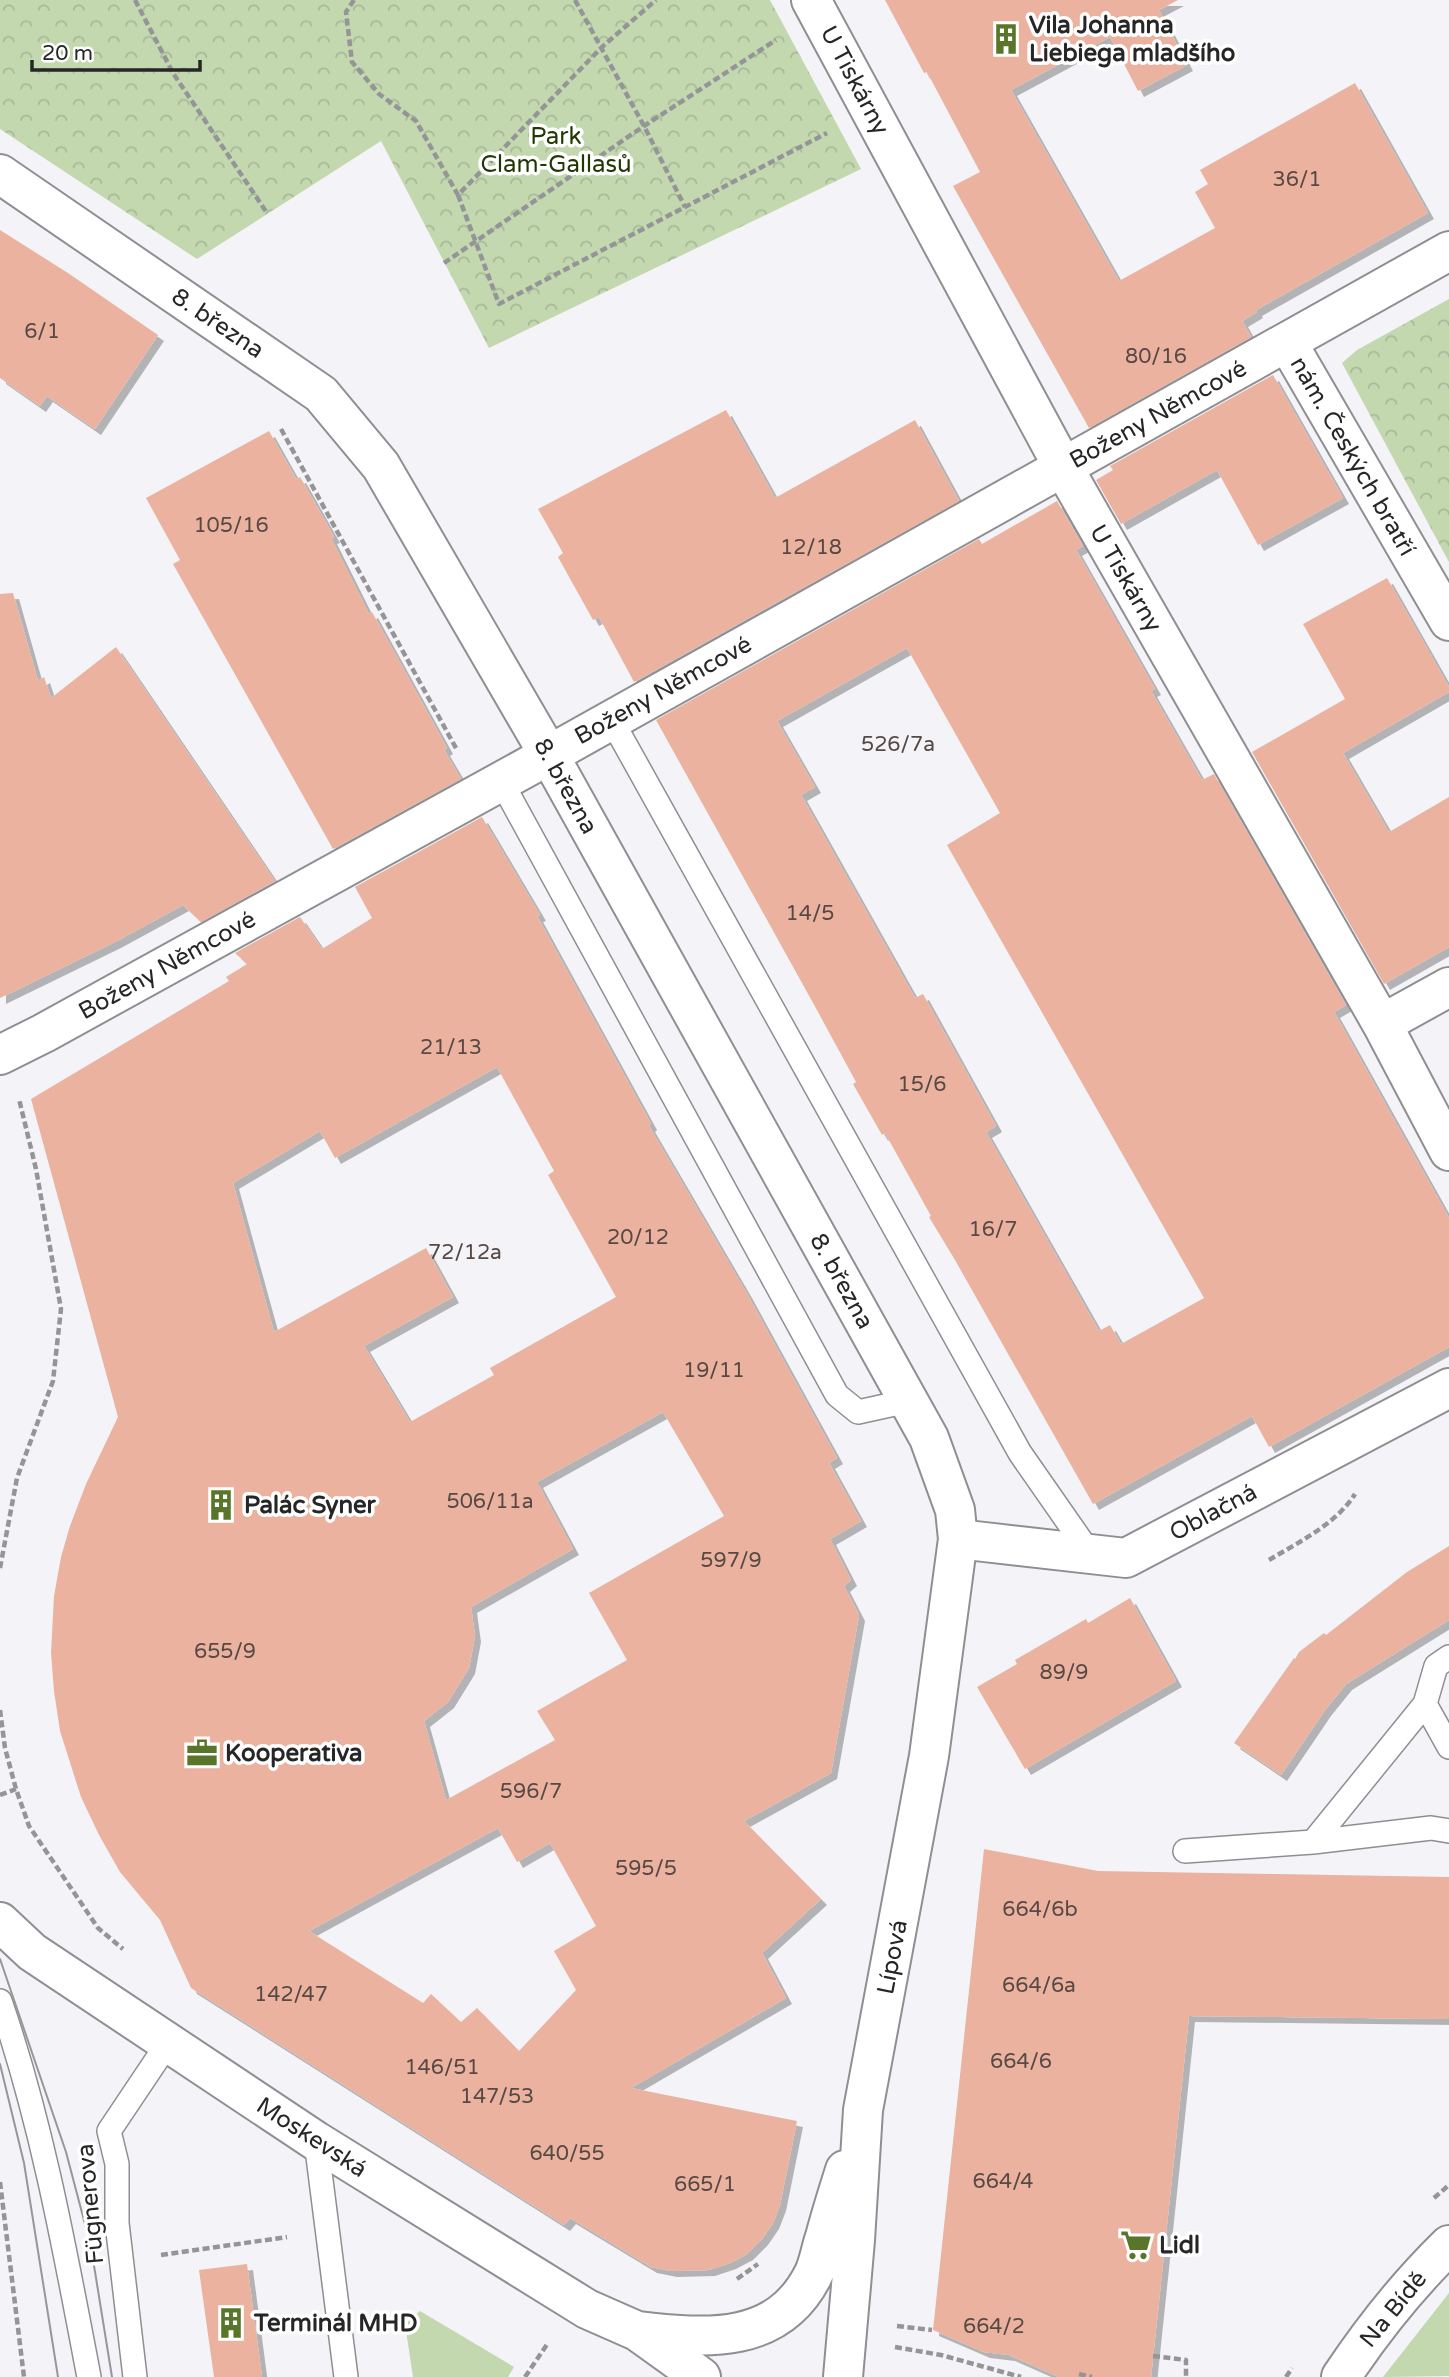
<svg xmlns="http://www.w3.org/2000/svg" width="1449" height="2377" viewBox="0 0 1449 2377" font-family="'Varela Round',sans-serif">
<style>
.grass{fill:#c3d8af}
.park{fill:url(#park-crowns)}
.building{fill:#ebb39f;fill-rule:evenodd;filter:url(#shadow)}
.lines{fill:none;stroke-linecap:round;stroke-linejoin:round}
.service-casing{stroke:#8f8e92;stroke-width:26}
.minor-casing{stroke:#8f8e92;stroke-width:42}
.tertiary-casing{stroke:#8f8e92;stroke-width:42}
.path{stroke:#959497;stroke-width:4.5;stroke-dasharray:7 3.5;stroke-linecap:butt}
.service{stroke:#fff;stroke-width:23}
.minor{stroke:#fff;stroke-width:38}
.tertiary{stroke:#fff;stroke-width:38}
.tram{stroke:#979699;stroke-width:2}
.labels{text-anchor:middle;stroke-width:7;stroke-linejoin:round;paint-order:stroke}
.number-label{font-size:21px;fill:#574945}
.poi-label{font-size:24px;font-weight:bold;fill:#262627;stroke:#fff;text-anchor:start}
.street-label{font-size:24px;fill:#262627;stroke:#fff}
.park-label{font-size:24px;fill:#223803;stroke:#fff}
</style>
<defs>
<pattern id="park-crowns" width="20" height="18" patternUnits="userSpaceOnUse" patternTransform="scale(1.75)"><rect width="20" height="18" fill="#c3d8af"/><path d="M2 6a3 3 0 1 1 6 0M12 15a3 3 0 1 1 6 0" fill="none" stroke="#a7b997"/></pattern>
<filter id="shadow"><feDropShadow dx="6" dy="6" stdDeviation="0" flood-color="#0004"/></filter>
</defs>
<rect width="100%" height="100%" fill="#f4f3f7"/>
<!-- grass -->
<path class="grass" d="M1449 2293V2376L1383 2377Z
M420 2311 514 2367 508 2377H413L405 2324Z"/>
<!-- park -->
<path class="park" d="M0 0H770L861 169 489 348 381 141 197 259 0 129Z
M1449 299V562L1342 363 1357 350Z"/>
<!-- building -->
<path class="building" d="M885 0H1178L1159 10 1187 65 1138 91 1110 37 1011 90 1119 281 1215 228 1195 192 1208 184 1200 170 1355 83 1428 213 1256 310 1257 312 1242 321 1251 337 1089 428 953 186 980 172 927 72 924 73Z
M0 230 68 273 158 335 95 429 47 396 40 406 0 378Z
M1273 375 1343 498 1258 545 1217 470 1121 524 1096 480 1113 470 1110 466Z
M726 410 775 498 915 420 959 501 634 682 599 617 593 620 558 557 563 553 538 509Z
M269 431 296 479 300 477 311 496 334 537 331 538 369 614 372 612 447 748 444 750 461 779 333 849 173 564 180 560 146 498Z
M1057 501 1083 546 1076 550 1155 689 1151 691 1202 780 1214 774 1346 1005 1334 1012 1449 1218V1347L1269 1447 1252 1416 1093 1504 955 1260 929 1217 931 1216 885 1133 882 1135 853 1084 856 1082 812 1001 656 720 979 539 982 544ZM907 648 1000 813 947 845 1204 1298 1121 1344 1110 1325 1099 1331 986 1132 996 1126 923 994 915 998 801 795 815 787 777 721Z
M1387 578 1449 687V692L1343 753 1389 832 1449 797V947L1384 984 1252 752 1345 699 1303 624Z
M13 593 38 681 44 677 51 698 116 647 275 881 201 922 183 905 115 942 0 998V594Z
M482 817 540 915 537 916 651 1124 649 1126 746 1292 837 1458 829 1463 861 1521 830 1539 851 1580 844 1586 859 1615 831 1773 744 1821 821 1899 762 1953 786 1998 631 2088 797 2121 780 2205 773 2223 762 2239 747 2254 730 2263 709 2270 671 2271 651 2267 570 2218 564 2225 191 1988 160 1920 120 1872 99 1835 81 1797 60 1731 54 1691 51 1653 54 1596 61 1557 70 1526 86 1484 118 1417 31 1099 229 981 226 977 247 964 235 953 300 917 322 949 372 918 355 887ZM497 1067 554 1171 548 1175 616 1297 490 1368 494 1375 410 1422 364 1346 453 1297 426 1248 274 1332 233 1183 320 1131 335 1158ZM663 1412 724 1516 589 1593 627 1660 537 1711 555 1740 446 1800 424 1721 448 1702 469 1668 475 1636 471 1607 573 1549 537 1482ZM498 1828 517 1862 550 1843 596 1926 554 1951 576 1990 519 2051 477 2008 461 2022 431 1994 423 2003 309 1931Z
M1449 1546V1620L1346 1684 1325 1710 1281 1775 1234 1743 1294 1658 1295 1659 1299 1652 1324 1633 1326 1635 1407 1572Z
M1130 1598 1176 1681 1025 1769 977 1687 1017 1664 1015 1660 1086 1619 1088 1623Z
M984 1849 1098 1871 1449 1877V2019L1189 2016 1151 2377H1059L1009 2355 984 2352 933 2330Z
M247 2264 262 2377H214L199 2270Z"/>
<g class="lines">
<defs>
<path id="service" d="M611 719 1020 1453 1091 1555
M501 781 837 1395 858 1412 908 1401
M1425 1704 1449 1747
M1313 1842 1425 1704 1436 1666 1449 1657
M1185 1851 1313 1842 1431 1828 1449 1831
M0 2001C42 2123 65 2251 89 2377
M316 2141 346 2377
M135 2377 117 2223V2164L109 2131 168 2043"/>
<path id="minor" d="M811 0 1063 467 1382 1024 1449 1151
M1287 342 1449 621
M1382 1024 1449 987
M0 1055 44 1033 549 755 1449 251
M958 1539 1126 1558 1449 1388"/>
<path id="tertiary" d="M0 174 321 394 381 466 549 755 929 1438 955 1510 958 1539 929 1756 863 2110 855 2240 843 2377
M0 1922 32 1952 316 2141 587 2309 637 2331 701 2377
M639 2331C707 2339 779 2345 814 2273 819 2262 821 2248 825 2237 831 2214 838 2192 845 2170
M1341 2377C1373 2329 1408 2285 1449 2245"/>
</defs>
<!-- service casing -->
<use href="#service" class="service-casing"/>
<!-- minor casing -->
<use href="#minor" class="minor-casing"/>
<!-- tertiary casing -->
<use href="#tertiary" class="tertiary-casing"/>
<!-- path -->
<path class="path" d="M135 0 173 73 267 213
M354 0 346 12 352 62 379 94 416 121 458 195 602 47 656 0
M575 0 644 126 685 207
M458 195 499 304 827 133
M444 263 644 126 776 40
M281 429 457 750
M1269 1560C1299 1542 1336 1524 1355 1494
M0 1568 17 1478 53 1381 61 1309 36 1169 19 1099
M0 1710 5 1748 16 1789 29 1826 98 1928 123 1949
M0 1795 16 1789
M0 2182 24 2377
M1434 2198 1449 2185
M161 2255 287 2237
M737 2279 758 2264
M897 2326 932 2330
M895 2347 941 2355 1021 2377
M1153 2356 1186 2360V2377
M1079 2374 1092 2377
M525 2377 548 2343
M1286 2377 1292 2368"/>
<!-- service -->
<use href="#service" class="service"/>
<!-- minor -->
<use href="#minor" class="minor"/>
<!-- tertiary -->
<use href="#tertiary" class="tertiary"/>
<!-- tram -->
<path class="tram" d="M0 1959 66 2152 91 2247 112 2377
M0 2064 24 2163 58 2377"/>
</g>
<!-- icons -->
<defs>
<symbol id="building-bare" viewBox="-9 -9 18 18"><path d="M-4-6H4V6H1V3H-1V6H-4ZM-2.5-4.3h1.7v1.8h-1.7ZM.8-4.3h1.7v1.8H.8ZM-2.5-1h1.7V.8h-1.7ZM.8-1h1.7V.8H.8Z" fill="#58752a" stroke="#fff" stroke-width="2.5" paint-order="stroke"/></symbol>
<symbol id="office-bare" viewBox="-9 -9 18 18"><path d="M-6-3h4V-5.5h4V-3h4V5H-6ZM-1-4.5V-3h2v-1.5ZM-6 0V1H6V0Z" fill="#58752a" stroke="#fff" stroke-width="2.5" paint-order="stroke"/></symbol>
<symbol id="supermarket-bare" viewBox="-9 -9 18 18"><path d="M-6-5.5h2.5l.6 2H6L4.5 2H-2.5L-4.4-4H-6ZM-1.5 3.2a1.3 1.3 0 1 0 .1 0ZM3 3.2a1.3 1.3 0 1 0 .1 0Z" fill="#58752a" stroke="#fff" stroke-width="2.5" paint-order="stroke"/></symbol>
</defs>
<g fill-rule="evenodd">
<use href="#building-bare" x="984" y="17" width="44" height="44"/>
<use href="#building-bare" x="199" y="1483" width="44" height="44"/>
<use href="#office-bare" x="180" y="1731" width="44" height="44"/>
<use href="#supermarket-bare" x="1114" y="2223" width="44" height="44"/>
<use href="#building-bare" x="209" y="2301" width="44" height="44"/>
</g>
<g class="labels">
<!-- number labels -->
<g class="number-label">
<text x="1297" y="186">36/1</text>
<text x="42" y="338">6/1</text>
<text x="1156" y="363">80/16</text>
<text x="231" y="532">105/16</text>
<text x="811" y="554">12/18</text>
<text x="898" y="751">526/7a</text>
<text x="810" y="920">14/5</text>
<text x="451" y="1054">21/13</text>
<text x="922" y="1091">15/6</text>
<text x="993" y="1236">16/7</text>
<text x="638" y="1244">20/12</text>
<text x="465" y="1259">72/12a</text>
<text x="714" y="1377">19/11</text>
<text x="490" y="1508">506/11a</text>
<text x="731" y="1567">597/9</text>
<text x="225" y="1658">655/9</text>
<text x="1064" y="1679">89/9</text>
<text x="531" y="1798">596/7</text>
<text x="646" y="1875">595/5</text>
<text x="1040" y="1916">664/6b</text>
<text x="1039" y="1992">664/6a</text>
<text x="291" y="2001">142/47</text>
<text x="1021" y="2068">664/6</text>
<text x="442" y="2074">146/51</text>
<text x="497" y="2103">147/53</text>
<text x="567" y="2160">640/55</text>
<text x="1003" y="2188">664/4</text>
<text x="705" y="2191">665/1</text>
<text x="994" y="2333">664/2</text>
</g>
<!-- poi labels -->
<g class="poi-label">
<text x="1029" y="33">Vila Johanna<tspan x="1029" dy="28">Liebiega mladšího</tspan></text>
<text x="244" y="1513">Palác Syner</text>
<text x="225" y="1761">Kooperativa</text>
<text x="1159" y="2253">Lidl</text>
<text x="254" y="2331">Terminál MHD</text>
</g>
<!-- street labels -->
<g class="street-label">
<text transform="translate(855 80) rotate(62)" y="8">U Tiskárny</text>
<text transform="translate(218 323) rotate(34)" y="8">8. března</text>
<text transform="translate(1158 414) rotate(-29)" y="8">Boženy Němcové</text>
<text transform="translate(1353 456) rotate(60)" y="8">nám. Českých bratří</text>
<text transform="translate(1126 578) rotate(60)" y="8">U Tiskárny</text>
<text transform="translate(663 690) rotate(-29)" y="8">Boženy Němcové</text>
<text transform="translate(566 786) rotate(61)" y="8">8. března</text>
<text transform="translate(167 965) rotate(-29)" y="8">Boženy Němcové</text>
<text transform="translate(842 1281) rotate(61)" y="8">8. března</text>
<text transform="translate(1213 1512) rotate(-28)" y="8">Oblačná</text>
<text transform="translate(892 1957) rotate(-79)" y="8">Lípová</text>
<text transform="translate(312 2137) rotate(33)" y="8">Moskevská</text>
<text transform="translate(90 2204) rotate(-95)" y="8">Fügnerova</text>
<text transform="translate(1393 2309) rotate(-51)" y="8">Na Bídě</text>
</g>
<!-- park labels -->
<g class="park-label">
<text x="556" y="144">Park<tspan x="556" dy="28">Clam-Gallasů</tspan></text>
</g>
</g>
<!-- scale -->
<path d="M32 60v10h168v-10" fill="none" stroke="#262627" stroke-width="3.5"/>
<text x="42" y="60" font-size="21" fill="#262627" stroke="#ffffff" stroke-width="5" paint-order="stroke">20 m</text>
</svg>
